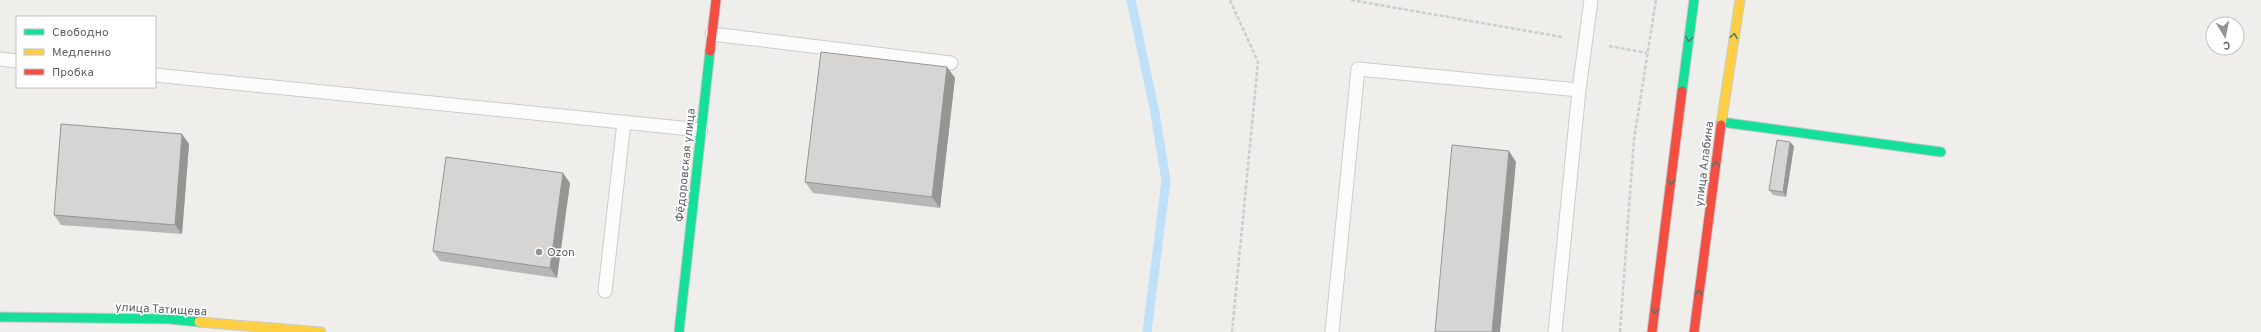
<svg xmlns="http://www.w3.org/2000/svg" width="2261" height="332" viewBox="0 0 2261 332" font-family="Overpass,sans-serif">
<style>
.lines{fill:none;stroke-linecap:round;stroke-linejoin:round}
.stream{stroke:#bfe0f9;stroke-width:9}
.lane-casing{stroke:#cbcccc;stroke-width:15}
.fast-casing{stroke:#cacacb;stroke-width:11}
.slow-casing{stroke:#cacacb;stroke-width:11}
.jam-casing{stroke:#cacacb;stroke-width:11}
.path{stroke:#cacfcc;stroke-width:2.5;stroke-dasharray:4 2;stroke-linecap:butt}
.lane{stroke:#fdfcfc;stroke-width:13}
.fast{stroke:#16e098;stroke-width:9}
.slow{stroke:#ffcf43;stroke-width:9}
.jam{stroke:#f24e42;stroke-width:9}
.wall{fill:#b8b7b5}
.shaded-wall{fill:#969594}
.building{fill:#d6d5d3;stroke:#969594}
.oneway{stroke:#507c72}
.poi-dot{fill:#919496;stroke:#fff;stroke-width:1.5}
.labels{text-anchor:middle;stroke-width:3;stroke-linejoin:round;paint-order:stroke}
.street-label{font-size:12px;fill:#5f6368;stroke:#fff}
.poi-label{font-size:12px;fill:#5f6368;stroke:#fff;text-anchor:start}
</style>
<rect width="100%" height="100%" fill="#efeeea"/>
<g class="lines">
<!-- stream -->
<path class="stream" d="M1131 0 1155 113 1166 181 1147 332"/>
<defs>
<path id="lane" d="M712 34 951 63
M0 59 17 61
M155 75 701 130
M605 291 624 122
M1332 332 1358 69 1579 90 1591 0
M1555 332 1579 90"/>
<path id="fast" d="M1682 91 1694 0
M1721 122 1941 152
M0 317 169 319 199 322
M679 332 710 51"/>
<path id="slow" d="M1721 125 1740 0
M199 322 321 332"/>
<path id="jam" d="M710 51 716 0
M1652 332 1682 91
M1694 332 1721 125"/>
</defs>
<!-- lane casing -->
<use href="#lane" class="lane-casing"/>
<!-- fast casing -->
<use href="#fast" class="fast-casing"/>
<!-- slow casing -->
<use href="#slow" class="slow-casing"/>
<!-- jam casing -->
<use href="#jam" class="jam-casing"/>
<!-- path -->
<path class="path" d="M1230 0 1258 62 1232 332
M1351 0 1562 37
M1609 46 1647 53
M1620 332 1634 139 1656 0"/>
<!-- lane -->
<use href="#lane" class="lane"/>
<!-- fast -->
<use href="#fast" class="fast"/>
<!-- slow -->
<use href="#slow" class="slow"/>
<!-- jam -->
<use href="#jam" class="jam"/>
</g>
<!-- wall -->
<path class="wall" d="M947 67 955 78 940 208 813 193 805 182Z
M189 144 182 234 61 225 54 215Z
M1794 146 1786 197 1773 195 1769 190Z
M570 183 557 278 440 261 433 251Z"/>
<!-- shaded-wall -->
<path class="shaded-wall" d="M947 67 955 78 940 208 932 197Z
M182 134 189 144 182 234 175 225Z
M1790 142 1794 146 1786 197 1783 192Z
M1509 151 1516 162 1500 332H1492Z
M563 173 570 183 557 278 550 268Z"/>
<!-- building -->
<path class="building" d="M821 52 947 67 932 197 805 182Z
M61 124 182 134 175 225 54 215Z
M1777 140 1790 142 1783 192 1769 190Z
M1452 145 1509 151 1492 332H1435Z
M446 157 563 173 550 268 433 251Z"/>
<!-- one-way arrows -->
<defs><path id="oneway-chevron" d="M-2-3.5L2.5 0L-2 3.5" fill="none" stroke-width="1.6" stroke-linecap="round" stroke-linejoin="round"/></defs>
<g class="oneway">
<use href="#oneway-chevron" transform="translate(1734 36) rotate(-81)"/>
<use href="#oneway-chevron" transform="translate(1689 39) rotate(97)"/>
<use href="#oneway-chevron" transform="translate(1716 164) rotate(-83)"/>
<use href="#oneway-chevron" transform="translate(1671 182) rotate(97)"/>
<use href="#oneway-chevron" transform="translate(1699 293) rotate(-83)"/>
<use href="#oneway-chevron" transform="translate(1655 311) rotate(97)"/>
</g>
<!-- markers -->
<circle class="poi-dot" cx="539" cy="252" r="4"/>
<g class="labels">
<!-- street labels -->
<g class="street-label">
<text transform="translate(1704 164) rotate(-83)" y="4">улица Алабина</text>
<text transform="translate(685 165) rotate(-84)" y="4">Фёдоровская улица</text>
<text transform="translate(161 309) rotate(3)" y="4">улица Татищева</text>
</g>
<!-- poi labels -->
<g class="poi-label">
<text x="547" y="256">Ozon</text>
</g>
</g>
<!-- legend -->
<rect x="16" y="16" width="140" height="72" fill="#ffffff" stroke="#bfc1c3"/>
<rect x="24" y="29" width="20" height="6" fill="#16e098" stroke="#bfc1c3"/>
<text x="52" y="36" font-size="12" fill="#5f6368">Свободно</text>
<rect x="24" y="49" width="20" height="6" fill="#ffcf43" stroke="#bfc1c3"/>
<text x="52" y="56" font-size="12" fill="#5f6368">Медленно</text>
<rect x="24" y="69" width="20" height="6" fill="#f24e42" stroke="#bfc1c3"/>
<text x="52" y="76" font-size="12" fill="#5f6368">Пробка</text>
<!-- north arrow -->
<g transform="translate(2225 36) rotate(170)"><circle r="19" fill="#ffffff" stroke="#bfc1c3"/>
<path d="M0-3L7 15L0 10L-7 15Z" fill="#919496"/>
<text y="-6" font-size="11" font-weight="bold" text-anchor="middle" fill="#5f6368">С</text>
</g>
</svg>
